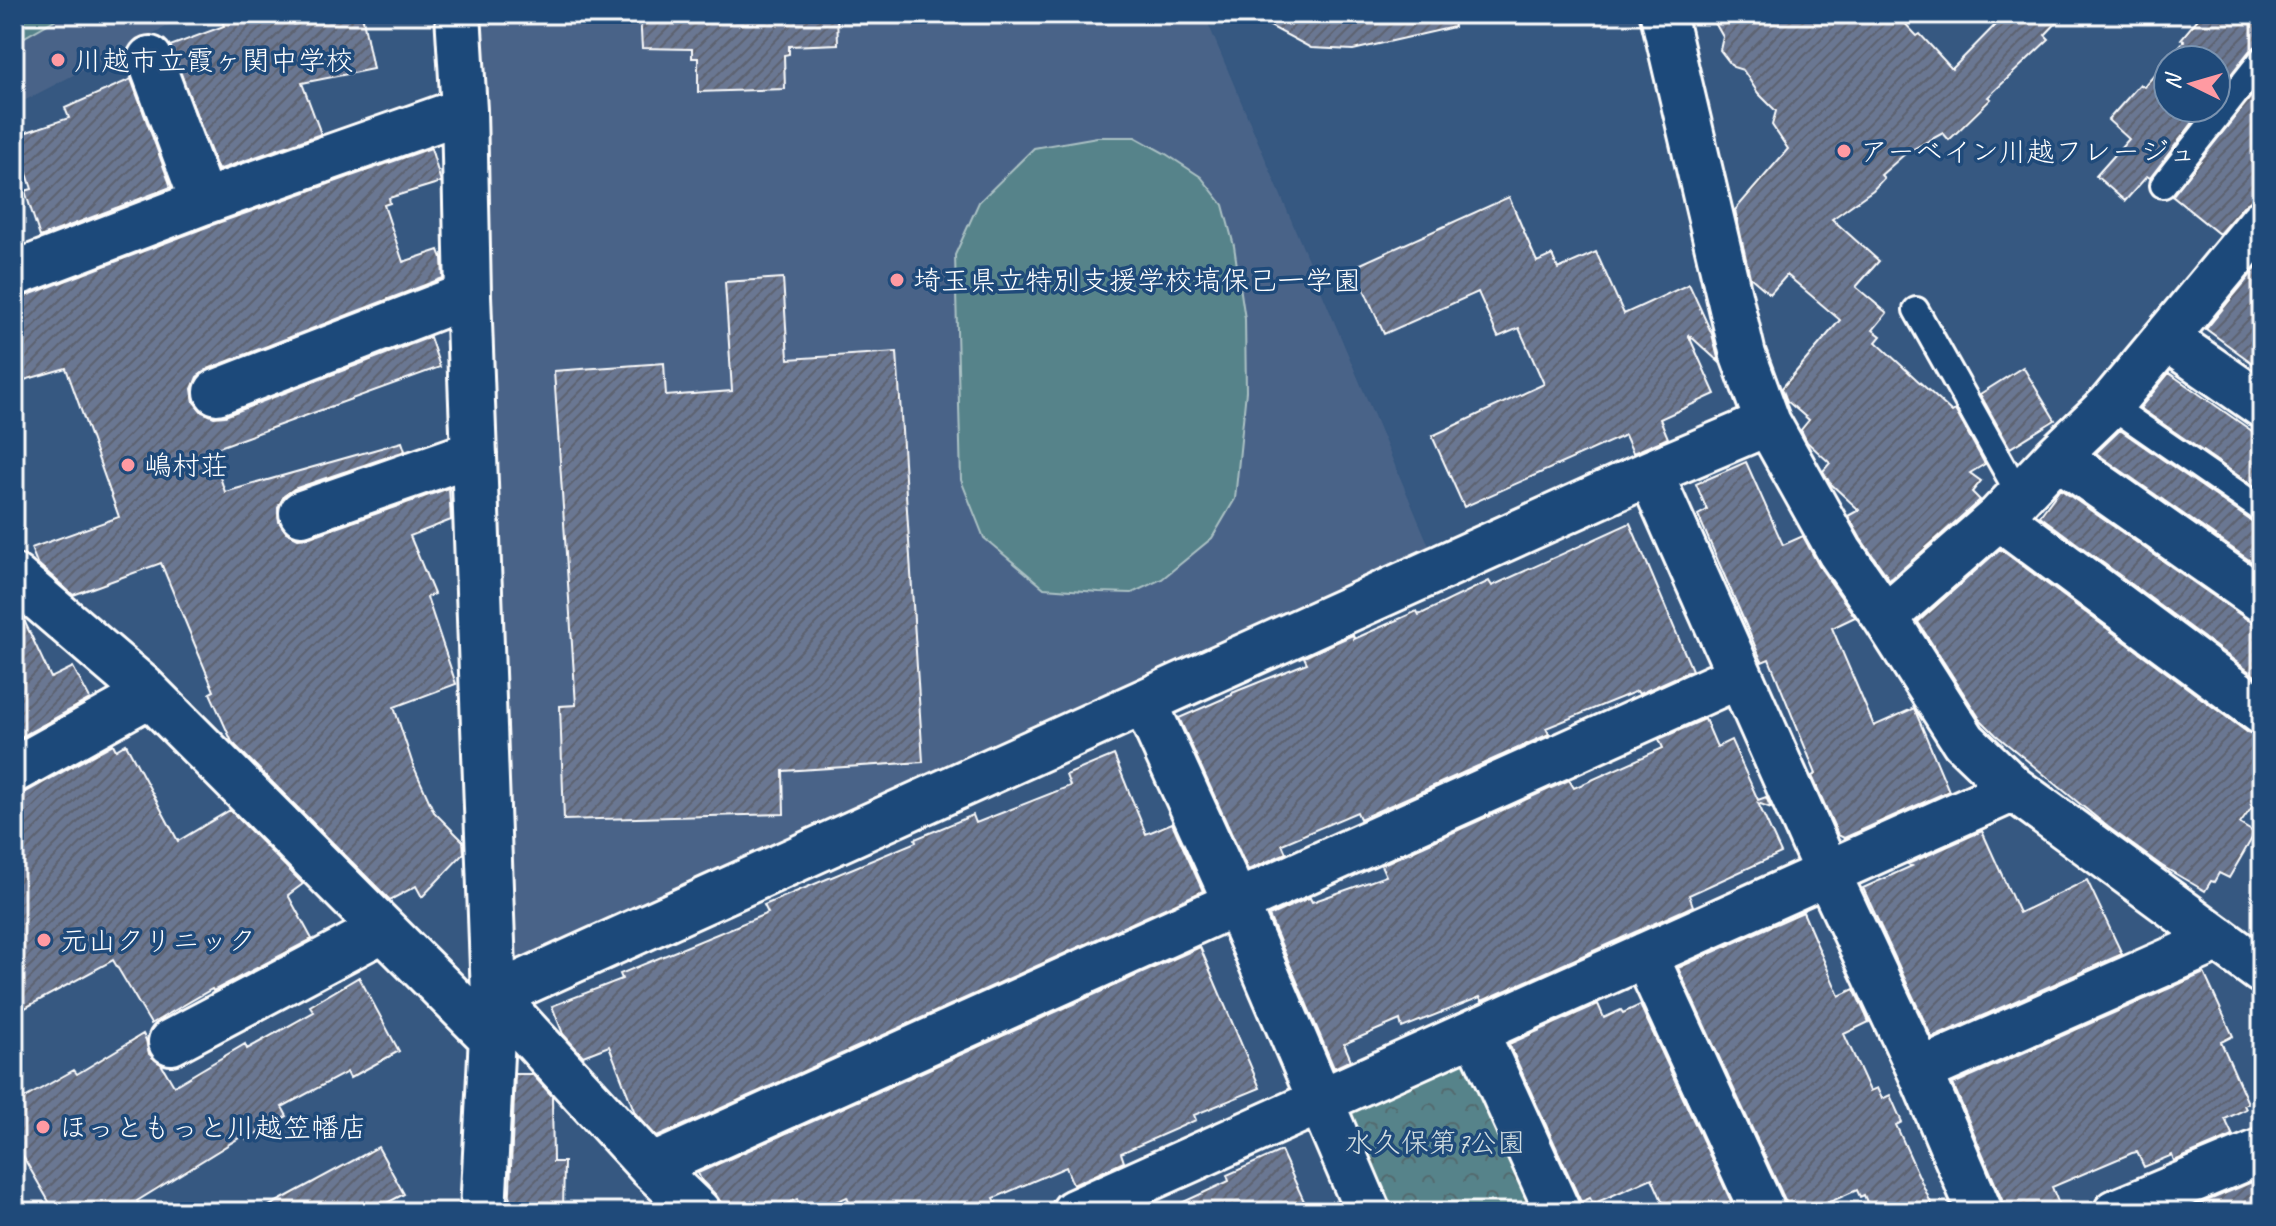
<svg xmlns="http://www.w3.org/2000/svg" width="2276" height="1226" viewBox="0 0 2276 1226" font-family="Caveat,'Klee One',sans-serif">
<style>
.built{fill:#4a6488}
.park{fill:url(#park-crowns);stroke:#abc1c4;stroke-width:2}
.pitch{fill:#57838a;stroke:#abc1c4;stroke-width:2}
.building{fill:url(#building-hatch);stroke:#fff;stroke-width:2}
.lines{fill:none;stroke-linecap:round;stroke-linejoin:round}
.service-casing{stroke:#fff;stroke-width:30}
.minor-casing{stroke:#fff;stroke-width:50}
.service{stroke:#1f4a7a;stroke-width:24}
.minor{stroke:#1f4a7a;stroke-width:44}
.poi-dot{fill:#ff9aa2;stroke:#1f4a7a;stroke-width:3}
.labels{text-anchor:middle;stroke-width:7;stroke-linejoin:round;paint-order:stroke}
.poi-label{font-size:28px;fill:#fff;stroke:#1f4a7a;text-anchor:start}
.park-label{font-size:28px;fill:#d5e0e2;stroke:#1f4a7a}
</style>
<defs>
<pattern id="park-crowns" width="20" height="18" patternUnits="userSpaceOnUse" patternTransform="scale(2)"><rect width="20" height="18" fill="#57838a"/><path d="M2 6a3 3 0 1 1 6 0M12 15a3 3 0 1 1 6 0" fill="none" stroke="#526a6e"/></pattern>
<pattern id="building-hatch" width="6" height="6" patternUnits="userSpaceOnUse" patternTransform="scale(2)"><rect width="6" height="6" fill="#6b7792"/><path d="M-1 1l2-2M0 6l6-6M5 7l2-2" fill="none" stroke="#5c626f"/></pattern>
</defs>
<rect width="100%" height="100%" fill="#365881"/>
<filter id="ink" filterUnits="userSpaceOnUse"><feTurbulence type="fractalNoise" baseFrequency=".0125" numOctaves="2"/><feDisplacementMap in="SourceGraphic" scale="16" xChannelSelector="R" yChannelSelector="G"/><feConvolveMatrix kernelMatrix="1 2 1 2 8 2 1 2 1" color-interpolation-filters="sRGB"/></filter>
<g filter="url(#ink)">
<!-- built -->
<path class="built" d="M14 14H190L14 106Z
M466 14H1204L1429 546 510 968Z"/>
<!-- park -->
<path class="park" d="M1470 1050 1542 1212H1383L1337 1107Z"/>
<!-- pitch -->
<path class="pitch" d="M14 14H65L14 43Z
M1097 137H1135L1166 154 1201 177 1223 205 1234 246 1245 319 1246 391 1235 499 1212 538 1162 579 1132 593 1099 592 1044 588 984 538 961 480 955 255 979 202 1034 148Z"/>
<!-- building -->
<path class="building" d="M219 14H290L294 24 344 14H362L373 69 302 83 321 134 218 170 170 46 224 26Z
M640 14H837L838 44 789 46V54L784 55 785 89 698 92V58H692V49L642 48Z
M1248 14H1452L1454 27 1353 50 1311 48Z
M1710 14H1896L1917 36 1920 34 1952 69 2006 14H2065L2045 35 2049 39 1988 97 1991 99 1949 140 1943 133 1906 153 1881 175 1884 178 1873 190 1832 219 1879 261 1856 287 1887 313 1873 330 1881 336 1876 342 1952 412 1955 410 1985 464 1970 473 1981 481 1972 492 1980 500 1890 580 1861 539 1848 516 1859 510 1830 483 1823 471 1830 463 1807 442 1801 430 1809 420 1787 401 1782 388 1840 320 1787 275 1770 294 1750 277 1735 210 1788 149 1772 125 1776 111 1758 93 1743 70 1733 67 1720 50 1723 37Z
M2202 14H2262V44L2250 50 2216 93V60H2168V108H2204L2150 178 2147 176 2125 201 2096 176 2129 139 2108 120 2140 84 2144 87 2184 41 2181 39Z
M131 79 171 187 40 237 25 191 32 189 15 136 69 118 65 108Z
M2262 83V195L2243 206 2219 234 2172 196Z
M431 148 441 182 389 198 390 203 384 205 403 262 439 250 442 258 443 278 208 369 197 377 192 389 194 402 202 412 214 417 225 416 430 337 440 367 211 450 225 492 402 442 405 451 294 489 284 496 278 508 279 522 286 532 298 538 310 537 449 488 451 520 410 536 434 594 427 597 456 684 394 707 413 765 434 812 463 841 464 853 422 897 416 886 390 900 232 742 210 693 214 691 161 563 73 595 37 563 31 548 119 517 66 368 14 383V298L23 297 212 225Z
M1509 197 1537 262 1552 255 1558 269 1596 252 1624 314 1689 284 1712 334 1719 362 1688 334 1715 394 1660 419 1668 438 1633 453 1625 435 1464 507 1432 436 1544 384 1519 328 1498 337 1478 292 1384 334 1354 267Z
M2262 261V370L2206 329Z
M783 278 788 359 897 352 923 762 783 771 784 814 564 820 560 706 576 705 554 371 664 363 666 396 732 391 725 282Z
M2023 367 2055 420 2010 448 1980 394Z
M2169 373 2262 438V492L2140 408Z
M2120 430 2253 522 2262 525V569L2096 453Z
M1746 462 1783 545 1803 536 1819 566 1855 617 1832 628 1874 726 1914 708 1949 791 1844 838 1838 835 1812 776 1816 774 1769 659 1762 662 1698 515 1707 510 1696 484Z
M2060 489 2248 620 2262 625V681L2040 516Z
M1630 523 1692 670 1639 694 1637 691 1546 728 1549 734 1360 819 1357 812 1282 844 1286 853 1248 870 1179 718 1232 695V693L1307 663 1304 657 1348 637 1353 635 1354 639 1417 611 1419 615 1489 581 1492 586Z
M2000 549 2247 732 2262 737V793L2240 824 2255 833 2229 878 2219 873 2214 882 2211 881 2205 891 2162 866 2108 827 1996 735 1980 719 1918 622Z
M14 610 22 616 51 678 73 667 90 699 14 741Z
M1705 719 1717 747 1731 740 1758 800 1766 797 1771 808 1758 803 1781 853 1689 895 1693 906 1482 1001 1480 997 1402 1028 1400 1020 1344 1044 1351 1060 1334 1068 1269 916 1306 899 1310 898 1312 902 1386 876 1381 865 1569 780 1574 788 1663 748 1659 739Z
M113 744 116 750 126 744 178 841 230 810 303 884 288 895 312 939 213 991 212 989 151 1024 113 960 14 1014V795L26 792Z
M1114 755 1146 834 1172 823 1203 891 657 1137 635 1113 609 1046 583 1056 563 1034 552 1006 622 979 620 974 768 913 764 905 916 842 915 839 973 815 976 823 1070 786 1066 775Z
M1982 831 2019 913 2087 880 2122 954 1932 1038 1863 888 1912 866 1908 864Z
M1803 912 1839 996 1854 989 1869 1022 1844 1034 1870 1091 1877 1088 1882 1099 1890 1095 1902 1122 1896 1125 1935 1212H1871L1864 1195 1860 1197 1857 1190 1807 1212H1788L1786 1202 1678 968Z
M1200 947 1260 1088 1194 1115 1196 1120 1121 1153 1124 1162 1073 1185 1066 1167 994 1198 1000 1212H853L847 1197 812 1212H802L797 1199 770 1212H722V1204L716 1195 701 1180 698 1173Z
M2204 973 2233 1036 2221 1042 2248 1103 2244 1105 2246 1109 2225 1119 2233 1136 2174 1161 2172 1155 2144 1167 2137 1152 2132 1153 2052 1187 2062 1212H2004L2003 1202 1953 1084Z
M359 977 399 1051 350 1078 347 1072 282 1107 287 1116 246 1139 244 1135 137 1201 144 1212H55L14 1141V1104L74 1070 77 1074 143 1034 146 1040 149 1054 161 1064 174 1086 245 1044 247 1049 314 1012 310 1006Z
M1598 1004 1604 1018 1621 1010 1623 1013 1640 1005 1736 1212H1667L1652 1178 1593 1204 1590 1198 1581 1202 1509 1044Z
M515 1074H532L552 1096 553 1162H564L563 1212H509Z
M378 1147 404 1194 370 1212H258Z
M1281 1151 1309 1212H1162L1229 1181 1227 1175Z
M2252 1182 2262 1205V1212H2191L2190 1208Z"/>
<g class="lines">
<defs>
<path id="service" d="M2163 185 2262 59
M1916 310 2020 496
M2110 405 2262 510"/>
<path id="minor" d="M458 14 464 110 468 295 494 996 483 1212
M1663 14 1743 355 1768 423 1840 552 1885 617 1964 741 2014 789 2262 971
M150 59 203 202
M14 274 203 202 464 110
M2166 338 2262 405
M217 392 468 295
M2057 456 2262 600
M1650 473 1827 872 1920 1071 1980 1212
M302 513 474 453
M1999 517 2262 712
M14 577 142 687 491 1037
M1885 617 1999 517 2057 456 2110 405 2262 222
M1145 703 1236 903 1368 1212
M14 770 149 695
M1645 955 1763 1212
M1476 1032 1558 1212
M171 1042 382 930
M1920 1071 2219 939
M651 1167 1739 676
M698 1212 651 1167 494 996 1650 473 1768 423
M1074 1212 2014 789
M2116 1212 2262 1151"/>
</defs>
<!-- service casing -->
<use href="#service" class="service-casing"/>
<!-- minor casing -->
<use href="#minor" class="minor-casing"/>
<!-- service -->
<use href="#service" class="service"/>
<!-- minor -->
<use href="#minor" class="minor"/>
</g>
</g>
<!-- markers -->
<g class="poi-dot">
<circle cx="58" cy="60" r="8"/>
<circle cx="1844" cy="151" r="8"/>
<circle cx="897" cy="280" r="8"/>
<circle cx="128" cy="465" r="8"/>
<circle cx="44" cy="940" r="8"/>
<circle cx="43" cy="1127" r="8"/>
</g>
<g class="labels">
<!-- poi labels -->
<g class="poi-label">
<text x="74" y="70">川越市立霞ヶ関中学校</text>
<text x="1860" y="161">アーベイン川越フレージュ</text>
<text x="913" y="290">埼玉県立特別支援学校塙保己一学園</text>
<text x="144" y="475">嶋村荘</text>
<text x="60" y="950">元山クリニック</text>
<text x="59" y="1137">ほっともっと川越笠幡店</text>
</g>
<!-- park labels -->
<g class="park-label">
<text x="1435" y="1152">水久保第7公園</text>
</g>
</g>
<!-- margin -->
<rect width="2276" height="1226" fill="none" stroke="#1f4a7a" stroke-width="48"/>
<rect x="24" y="24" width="2228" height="1178" fill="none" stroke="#fff" stroke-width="3" filter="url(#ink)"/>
<!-- north arrow -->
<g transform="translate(2192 84) rotate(275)"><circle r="38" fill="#1f4a7a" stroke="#7992af" stroke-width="2"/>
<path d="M0-6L14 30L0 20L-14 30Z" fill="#ff9aa2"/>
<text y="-12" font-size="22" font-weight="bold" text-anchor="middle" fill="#ffffff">N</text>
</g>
</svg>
